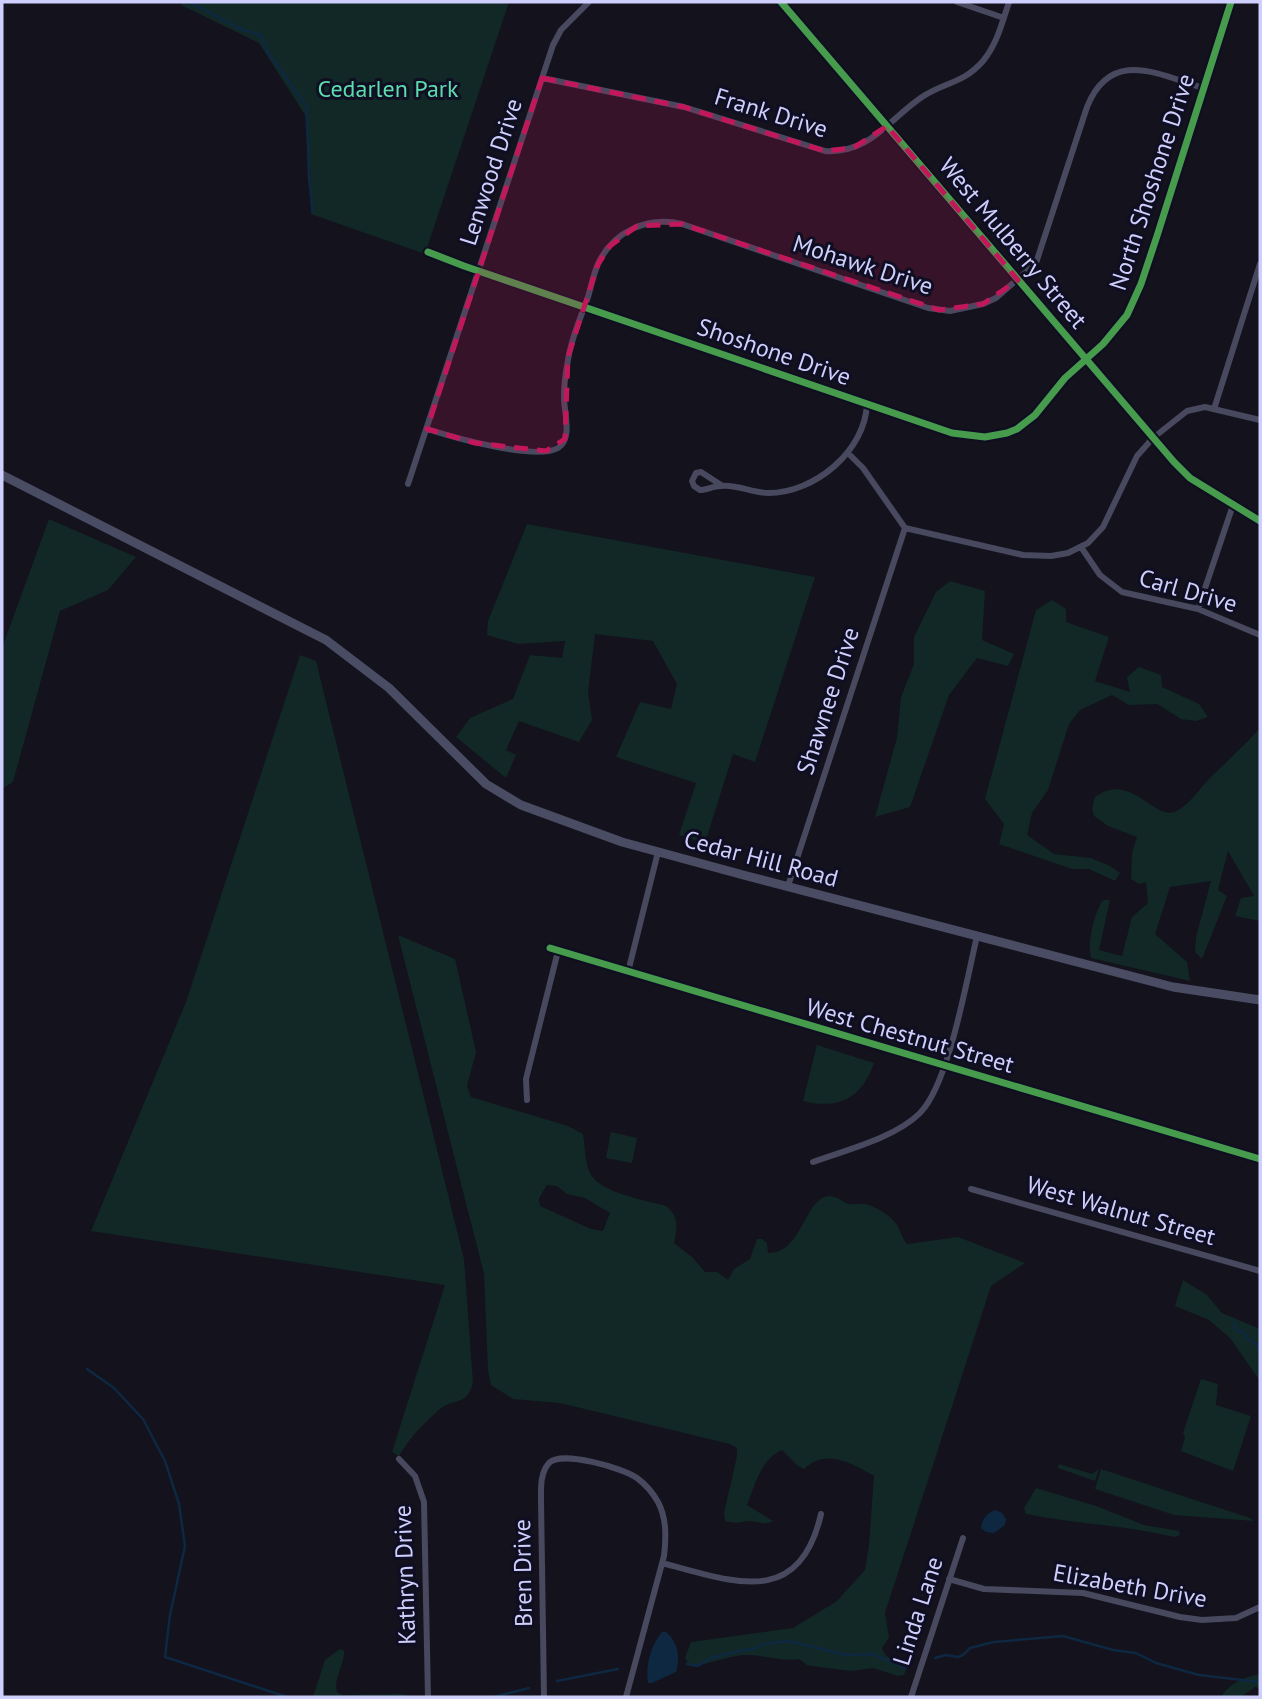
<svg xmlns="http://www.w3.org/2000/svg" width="1262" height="1699" viewBox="0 0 1262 1699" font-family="'PT Sans',sans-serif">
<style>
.green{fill:#112826;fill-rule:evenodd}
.water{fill:#0e2842}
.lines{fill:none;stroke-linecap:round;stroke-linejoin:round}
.stream{stroke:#0e2842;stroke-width:2.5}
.minor{stroke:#48485e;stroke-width:6}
.secondary{stroke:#4a4c64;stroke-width:9}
.cycleway-casing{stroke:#0f0e22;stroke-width:11}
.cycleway{stroke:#469c4c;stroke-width:7}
.marked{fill:#c2185b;fill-opacity:0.2;stroke:#c2185b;stroke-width:5;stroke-dasharray:14 9;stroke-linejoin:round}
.labels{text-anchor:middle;stroke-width:6;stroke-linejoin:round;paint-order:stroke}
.park-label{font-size:24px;fill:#5dddae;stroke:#0f0e22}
.street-label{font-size:24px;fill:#cfcffe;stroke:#0f0e22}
</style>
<rect width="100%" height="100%" fill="#13121d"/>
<!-- green -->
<path class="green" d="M182 2H509L425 254 311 214 305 115 259 43 181 5Z
M49 519 136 557 108 590 60 611 13 782 2 789V648Z
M527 524 815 577 755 762 733 754 705 843 679 835 696 783 616 757 640 702 671 709 677 684 653 641 595 634 588 692 592 720 579 742 519 721 506 750 516 755 506 778 456 737 470 718 513 699 530 655 562 658 565 641 518 644 487 635 488 621Z
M950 581 985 591 982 640 1014 654 1008 666 977 658 949 695 910 807 875 817 897 738 901 697 914 664V637L936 592Z
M1052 600 1066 609V622L1109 637 1095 681 1130 692 1127 677 1139 667 1161 675 1162 687 1199 704 1208 717 1196 721 1181 719 1157 704 1129 705 1112 695 1080 710 1069 724 1048 790 1032 813 1027 835 1054 854 1091 858 1110 866 1120 873 1115 881 1089 869H1072L999 844 1004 824 985 799 1036 610Z
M300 655 316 661 464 1259 473 1383C466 1407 455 1397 440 1409 423 1424 410 1437 399 1456L392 1452 445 1285 91 1231 186 1002Z
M1260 728V921L1235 916 1241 898 1254 896 1228 851 1218 890 1227 896 1202 959 1195 952 1196 937 1211 881 1170 887 1155 934 1187 962 1190 981 1091 958C1087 942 1094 913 1103 900H1110L1099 950 1122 956 1132 917 1148 903 1146 882 1139 884 1131 879 1132 853 1137 837 1108 826 1094 816 1092 809 1095 797C1130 771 1153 819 1174 812 1188 807 1200 788 1210 778 1227 761 1244 746 1260 728Z
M398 935 455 959 476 1052 467 1086 471 1097 568 1126 583 1134C585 1146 585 1162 590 1173 599 1193 646 1200 666 1206 680 1217 677 1228 674 1243L693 1258 705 1272H717L728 1280 734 1269 750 1259 757 1239H762L767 1243 768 1253C803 1253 804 1198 829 1196 837 1196 842 1202 849 1204 855 1205 859 1203 865 1204 875 1206 892 1216 897 1225 901 1232 902 1238 907 1244L958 1237 1025 1263 991 1286 885 1613 889 1638 882 1648C886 1662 899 1659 906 1670L904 1675 898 1676 873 1668 852 1671 819 1667 807 1665 799 1659C780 1662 763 1654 744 1655 726 1656 709 1665 690 1666L685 1658 691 1642 793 1628 837 1601 865 1570 869 1545 874 1476C851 1463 826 1448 804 1469L798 1466 782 1450C761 1459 755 1485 747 1505L773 1521C764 1526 759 1521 749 1521 740 1522 735 1524 725 1521L724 1513 737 1456V1448L730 1444 560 1403 513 1399 491 1385 488 1370 484 1274ZM547 1185 557 1186 567 1194 585 1198 610 1213 603 1231 591 1229 540 1206 539 1198Z
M817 1045 874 1063C862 1098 839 1110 803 1101Z
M611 1132 637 1138 632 1163 606 1158Z
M1183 1280 1207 1295 1222 1313 1260 1329V1381L1230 1338 1209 1320 1175 1306Z
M1201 1379 1218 1384 1216 1405 1251 1416 1233 1471 1181 1451 1185 1437 1183 1433Z
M1059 1464 1092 1474 1099 1469 1095 1481 1058 1468Z
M1101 1469 1250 1518 1254 1521 1174 1515 1095 1489Z
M1036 1488 1096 1506 1144 1525 1179 1531 1180 1535 1174 1537C1125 1525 1075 1524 1026 1514L1024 1508Z
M340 1649 344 1651C345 1665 333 1677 337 1692L342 1695 400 1694 415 1697H313L325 1660Z
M1260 1674V1688L1255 1687 1241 1697H1221C1231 1682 1243 1678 1260 1674Z"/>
<!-- water -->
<path class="water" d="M995 1510 1002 1513 1006 1519 1005 1525 994 1533 986 1532 981 1528C983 1518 986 1514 995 1510Z
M662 1632H666C679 1644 680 1656 676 1672L652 1683H648C645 1666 651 1645 662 1632Z"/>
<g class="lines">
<!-- stream -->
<path class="stream" d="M190 2 238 28 260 35 269 54 307 107 309 178 313 213
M1234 1322 1237 1331H1242L1248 1339 1257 1344 1260 1355
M87 1369 114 1388 143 1419 165 1461 179 1504 185 1546 170 1615 165 1657 287 1697
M935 1658 946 1655 958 1657 963 1655 970 1648 994 1642 1063 1636 1113 1650 1136 1653 1156 1663 1199 1675 1260 1682
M687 1664 698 1666 711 1658 744 1650 754 1649 764 1644 788 1641 846 1655 872 1654 906 1668
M557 1681 618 1669
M494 1697 529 1688"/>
<!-- minor -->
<path class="minor" d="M781 2 1174 462 1190 478 1260 521
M957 2 1004 18
M542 78 684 107 825 151C870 154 889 119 922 97 944 82 963 84 983 61 997 44 1002 23 1009 2
M428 252 464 266 952 433 985 437 1007 433 1017 429 1035 415 1065 378 1103 344 1127 315 1141 284 1157 236 1231 2
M1214 409 1260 264
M427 429C452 437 536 461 558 448 573 439 564 412 564 398 564 387 565 376 567 366 570 343 579 321 587 300 591 288 593 275 598 264 613 231 648 216 682 224L928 308 950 311 983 304 996 298 1036 263 1087 107C1111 47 1159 75 1203 88
M848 453 863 468 905 528 1023 555 1051 556 1068 553 1088 543 1103 527 1137 456 1153 438 1187 411 1205 407 1260 420
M408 484 553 45 561 30 589 2
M721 485 701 472 696 473 692 481 694 486 700 490C707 490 713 486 721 486 736 484 753 493 768 493 815 493 865 451 867 404
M1081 547 1100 575 1122 592 1198 609 1260 635
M1198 609 1233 505
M788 886 905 528
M550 948 1260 1159
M628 972 658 852
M527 1100 526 1079 558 951
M813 1162C846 1150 895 1138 920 1113 949 1084 967 978 977 936
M971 1189 1260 1271
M399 1459 415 1476 424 1502 428 1697
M662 1563C732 1581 799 1610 821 1514
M949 1579 984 1589 1083 1593 1180 1617 1202 1620 1236 1618 1260 1607
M544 1697 541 1500C541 1488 540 1473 549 1463 561 1450 623 1468 637 1478 645 1484 653 1493 658 1502 667 1519 666 1538 664 1556L626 1697
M911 1697 963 1538"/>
<!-- secondary -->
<path class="secondary" d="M2 475 326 640 389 688 486 784 521 805 622 842 747 876 1173 987 1260 1000"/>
<defs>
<path id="cycleway" d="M781 2 1174 462 1190 478 1260 521
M428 252 464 266 952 433 985 437 1007 433 1017 429 1035 415 1065 378 1103 344 1127 315 1141 284 1157 236 1231 2
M550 948 1260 1159"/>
</defs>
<!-- cycleway casing -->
<use href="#cycleway" class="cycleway-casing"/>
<!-- cycleway -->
<use href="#cycleway" class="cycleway"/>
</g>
<!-- marked area -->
<path class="marked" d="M542 78 684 107 825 151 853 148 887 126 1018 280 983 304 939 310 682 224 637 226 610 246 598 264 568 357 565 439 546 451 475 443 427 429Z"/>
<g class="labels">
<!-- park labels -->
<g class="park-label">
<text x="388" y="97">Cedarlen Park</text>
</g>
<!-- street labels -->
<g class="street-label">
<text transform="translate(771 113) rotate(17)" y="8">Frank Drive</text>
<text transform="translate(491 172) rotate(-72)" y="8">Lenwood Drive</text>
<text transform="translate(1152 182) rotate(-72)" y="8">North Shoshone Drive</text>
<text transform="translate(1013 243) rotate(50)" y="8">West Mulberry Street</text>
<text transform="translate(863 265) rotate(18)" y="8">Mohawk Drive</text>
<text transform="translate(774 352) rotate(19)" y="8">Shoshone Drive</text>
<text transform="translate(1188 591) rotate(16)" y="8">Carl Drive</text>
<text transform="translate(828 701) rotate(-72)" y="8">Shawnee Drive</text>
<text transform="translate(761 859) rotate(15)" y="8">Cedar Hill Road</text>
<text transform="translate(910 1036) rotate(16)" y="8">West Chestnut Street</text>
<text transform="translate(1121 1211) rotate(16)" y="8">West Walnut Street</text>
<text transform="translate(523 1573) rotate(-91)" y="8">Bren Drive</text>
<text transform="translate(405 1575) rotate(-92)" y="8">Kathryn Drive</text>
<text transform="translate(1130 1586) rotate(10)" y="8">Elizabeth Drive</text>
<text transform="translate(918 1611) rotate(-72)" y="8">Linda Lane</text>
</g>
</g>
<!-- border -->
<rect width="1262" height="1699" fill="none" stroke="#cfcffe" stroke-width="7"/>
</svg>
